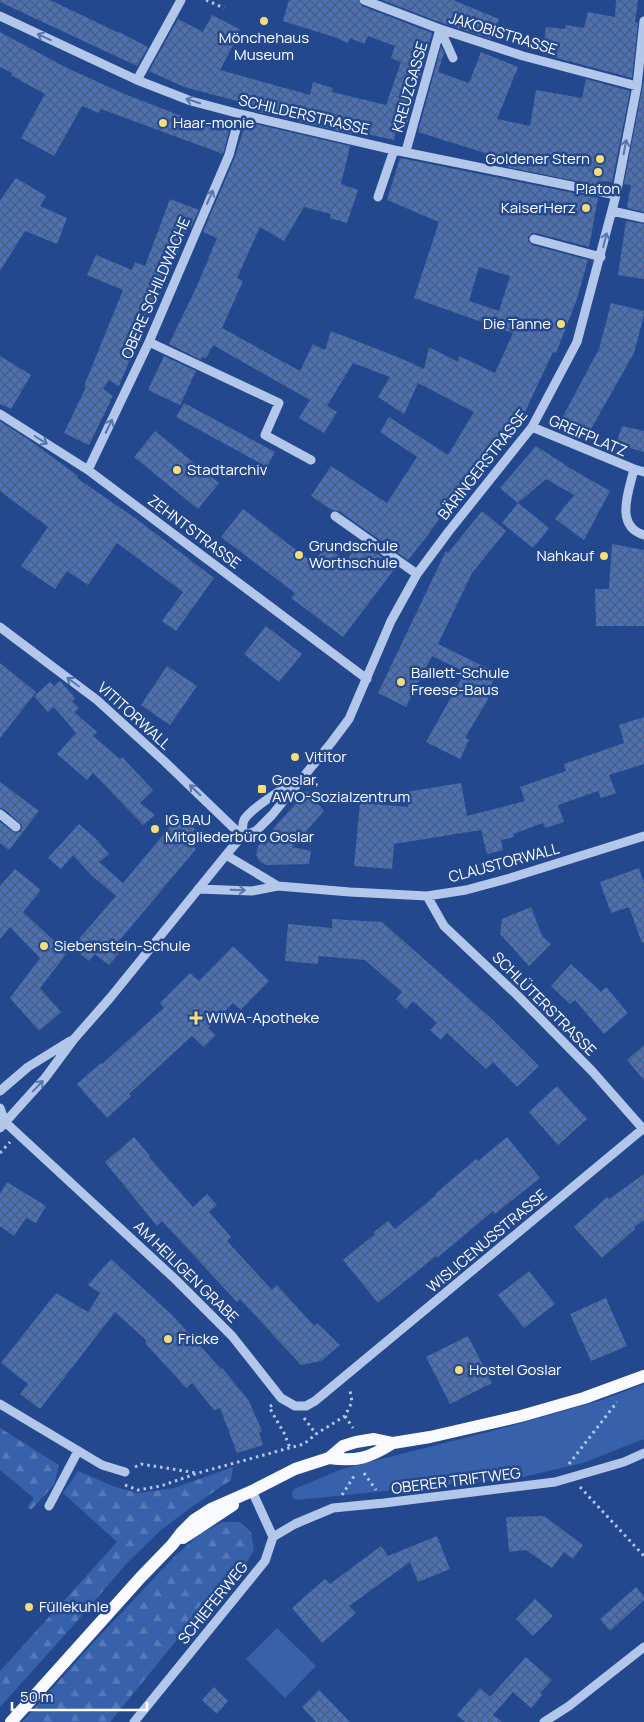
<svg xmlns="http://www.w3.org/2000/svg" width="644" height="1722" viewBox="0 0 644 1722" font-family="Manrope,sans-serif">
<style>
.green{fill:#3861ab}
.forest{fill:url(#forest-firs)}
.building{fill:url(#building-cross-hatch);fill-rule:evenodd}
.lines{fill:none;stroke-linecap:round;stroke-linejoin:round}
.path{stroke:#b3c7eb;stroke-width:3;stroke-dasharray:2.5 4;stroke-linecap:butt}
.minor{stroke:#b3c7eb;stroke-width:9}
.major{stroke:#f8faff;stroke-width:12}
.oneway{stroke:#5674af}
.poi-dot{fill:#f6dd77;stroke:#24488e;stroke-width:2}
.labels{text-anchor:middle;stroke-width:5;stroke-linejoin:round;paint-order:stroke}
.street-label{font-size:15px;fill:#fff;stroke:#24488e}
.poi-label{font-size:15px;fill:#fff;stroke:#24488e;text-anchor:start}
</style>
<defs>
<pattern id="forest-firs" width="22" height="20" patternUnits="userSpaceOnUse" patternTransform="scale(1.25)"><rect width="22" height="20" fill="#3861ab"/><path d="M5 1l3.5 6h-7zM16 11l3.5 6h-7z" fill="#5679b8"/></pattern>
<pattern id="building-cross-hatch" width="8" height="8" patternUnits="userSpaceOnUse" patternTransform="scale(1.25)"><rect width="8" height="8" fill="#4c71b5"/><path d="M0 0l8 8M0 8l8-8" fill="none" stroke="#4c5d7b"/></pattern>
</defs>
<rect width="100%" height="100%" fill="#24488e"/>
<!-- green -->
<path class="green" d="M644 1384V1439L583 1463 523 1477 297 1500 293 1498 292 1492 294 1489 342 1469 500 1429 602 1400Z
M277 1628 316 1666 285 1698 246 1659Z"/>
<!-- forest -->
<path class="forest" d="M0 1428 59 1465 54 1485 31 1510 27 1507 34 1498 0 1470Z
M233 1467 231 1480 190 1508 160 1531 127 1563 79 1619 0 1707V1671L117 1542 63 1493 78 1471 115 1487 138 1493 174 1488Z
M223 1522H240L251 1532 254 1550 246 1563 193 1620 110 1722H22L93 1643 174 1557 201 1533Z"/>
<!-- building -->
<path class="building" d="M0 0H50L119 33V32L148 47 137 66 0 2Z
M289 0H358L362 6 432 33 406 128 397 126 394 140 353 131 352 134 250 110 252 105 184 87 149 71 178 19 203 32 212 15 241 30 220 70 310 95 313 82 333 88 332 92 386 105 401 62 391 58 395 46 368 36 364 44 350 38 348 43 334 37 283 21Z
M382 0H453L499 19 491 39 442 23Z
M616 0H638L635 22 638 23 632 78 542 54 546 27 565 29 566 25 584 28 588 12 615 17Z
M0 32 65 67 122 93 194 121 229 131 223 154 101 109 99 113 82 106 54 156 21 138 45 94 11 75 12 73 0 67Z
M441 47 444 53 438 72 469 83 481 52 518 67 497 119 502 120 530 126 536 90 582 98 586 79 630 91 612 182 602 181 601 186 502 166 504 159 418 132Z
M644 79V212L628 208 627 206 631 185 624 184Z
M246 122 350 146 341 184 358 190 347 223 330 218 331 214 304 207 284 241 260 227 237 278 243 281 222 328 300 371 313 344 325 350 331 331 400 358 424 369 429 347 458 362 459 356 495 373 513 333 414 298 439 222 387 200 400 158 598 198 589 247 536 233H532L528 237V241L532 245 588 260 577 299 556 353 553 352 524 414 474 477 469 475 428 535 408 560 339 511 332 510 311 496 331 466 387 503 417 457 380 432 389 417 448 455 474 412 418 383 404 414 378 397 390 377 353 363 327 406 337 412 324 433 299 418 310 400 213 345 206 358 202 357 201 360 169 344 197 286 217 238 203 232 235 157ZM479 267 510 276 499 311 469 301Z
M16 178 46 196 40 206 67 218 57 244 25 231 0 271V200Z
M170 199 199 210 191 227 188 226 172 268 168 267 119 386 109 380 103 389 113 396 89 445 64 433 86 387 84 386 123 290 87 275 96 255 132 270 135 262 145 266Z
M626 221 644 224V279L618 275Z
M611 303 644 311V315L634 353 587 436 560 422 599 349Z
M0 356 31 375 11 409 0 404Z
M164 356 196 371 180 405 148 390Z
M184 403 275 452 267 467 176 417Z
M0 421 32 442 78 476 77 478 135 518 214 578 176 631 162 621 183 592 117 543 88 585 67 571 55 589 21 566 48 527 0 491Z
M622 426 644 431V452L616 444Z
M155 431 219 483 198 509 134 457Z
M536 446 573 470 610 491 584 540 555 519 574 495 546 479 518 503 500 488Z
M518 503 549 528 533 548 502 523Z
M243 509 313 563 326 546 346 561 360 542 396 567 343 637 291 598 295 593 221 537Z
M482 511 506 531 472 573 438 644 497 673 491 685 495 687 465 738 469 740 460 759 426 742 465 672 432 656 406 707 378 693 446 551 448 553Z
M612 544 644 550V626H596L595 589H609Z
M266 626 302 654 279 682 244 654Z
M0 663 36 692 0 738Z
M167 666 197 686 170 725 141 705Z
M60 681 75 698 72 701 79 708 74 712 97 732 93 736 120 759 122 757 153 790 140 803 155 815 143 825 93 773 87 780 57 754 76 733 54 707 48 712 34 696 50 682 54 686Z
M644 717V764L609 775 616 793 601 798 598 791 558 805 564 822 545 828 543 823 513 834 514 837 501 840 503 850 487 854 481 830 394 844 392 869 354 866 360 803 408 807 406 792 461 783 467 816 525 801 520 787 566 771 564 764 624 743 619 725Z
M0 782 39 811 9 850 0 843V822L16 833 21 831 22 825 4 809 0 808Z
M307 791 324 811 292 847 311 851 309 864 266 865 259 861 256 855 258 846Z
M179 816 195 829 185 840 196 849 113 948 119 953 109 965 95 954 89 961 72 947 116 896 91 875 73 855 61 869 48 858 79 824 97 840 109 854 99 862 123 883Z
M639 868 644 883V942L642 943 629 907 611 913 600 882Z
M15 869 41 890 23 912 67 953 40 988 61 1012 39 1031 10 998 40 958 10 927 0 939V886Z
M531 907 542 936 551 944 529 966 500 934 502 919Z
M332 919 382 922 493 1020 539 1066 517 1087 493 1062 486 1069 447 1033 441 1040 430 1030 437 1023 413 1001 406 1009 396 999 402 992 365 960 319 956 318 964 285 961 288 924 332 928Z
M233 946 269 981 241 1010 233 1003 208 1028 216 1035 204 1047 192 1036 129 1094 131 1096 107 1118 77 1084 101 1063 102 1064 164 1008 160 1003 190 973 199 981Z
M571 964 601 992 606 987 628 1013 604 1034 575 1000 570 1004 551 986Z
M644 1045V1080L627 1060Z
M557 1086 587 1119 558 1145 529 1112Z
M134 1137 150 1156 149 1157 193 1207 207 1194 217 1205 209 1212 231 1237 227 1241 272 1290 277 1285 314 1326 317 1323 340 1345 321 1361 301 1365 240 1299 237 1302 162 1221 157 1226 105 1162Z
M507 1137 540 1178 495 1214 493 1211 437 1258 436 1256 378 1303 343 1260 375 1234 374 1232 388 1221 395 1229 436 1195 435 1194 476 1159 478 1161Z
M644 1174V1220L634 1227 635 1229 602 1258 574 1227 607 1197 609 1199Z
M7 1182 46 1206 36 1223 26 1218 14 1236 0 1226V1194Z
M111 1259 172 1315 221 1369 222 1368 249 1401 262 1431 259 1433 263 1445 237 1453 220 1408 214 1410 192 1383 186 1388 145 1343 147 1341 115 1312 40 1409 20 1394 28 1384 1 1363 56 1293 88 1312 100 1293 88 1285Z
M529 1271 555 1304 524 1328 498 1295Z
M606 1298 627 1346 591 1361 570 1314Z
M468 1336 492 1383 450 1404 426 1357Z
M544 1516 583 1545 573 1559 564 1552 552 1568 526 1550 509 1552 506 1517Z
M437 1536 450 1569 418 1582 410 1562 349 1606 356 1613 322 1643 292 1608 325 1579 330 1584 381 1546 388 1556Z
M636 1587 644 1597V1600L610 1631 600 1619Z
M535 1599 553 1616 533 1636 516 1619Z
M526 1657 552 1680 540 1693 542 1695 531 1708 513 1692 493 1715 502 1722H465L457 1715 480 1688 490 1697Z
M214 1687 228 1701 217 1714 202 1700Z
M319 1690 350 1722H316L302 1707Z"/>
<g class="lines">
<!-- path -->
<path class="path" d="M206 0 224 8
M0 1153 10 1142
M272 1405 269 1407 284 1433 290 1448
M345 1416 353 1428
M304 1418 316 1434
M569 1464 617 1402
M135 1467 141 1464 197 1473
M364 1473 376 1490
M125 1485 138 1490 161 1486 198 1473 304 1444 316 1434 345 1416 352 1402 350 1390
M580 1487 644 1556
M342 1495 356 1473"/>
<!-- minor -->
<path class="minor" d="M364 0 440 29 523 56 637 86
M0 16 137 80 191 101 240 114 394 150 616 195
M440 29 453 58
M137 80 181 0
M406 151 440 29
M378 197 394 150
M612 211 644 218
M534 239 601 257
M149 342 279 403 265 435 311 460
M0 414 88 470 367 679
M532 427 634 469 644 472
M634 469C629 491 614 526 644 535
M88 470 149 342 229 155 240 114
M335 516 417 574
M0 627 97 700 164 761 242 836
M0 814 16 827
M242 836C243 832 242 824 244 820 250 809 285 787 297 781
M226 855 278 886
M198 889 252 891 278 886 350 892 427 896 466 890 510 878 644 836
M427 896 444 926 518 996 592 1071 644 1130
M0 1091 28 1067 70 1041
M0 1108 5 1122
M0 1120 5 1122 175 1279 232 1336 281 1398 295 1406H306L315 1401 644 1128
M0 1128 45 1078 74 1039 110 998 226 855 242 836 256 831 272 815 331 743 349 719 391 621 417 574 449 531 532 427 577 342 616 195 637 86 644 21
M0 1404 102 1465 125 1472
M49 1506 78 1451
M273 1537 295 1524 333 1508 384 1503 555 1482 624 1462 644 1453
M134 1722 265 1561 273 1537 252 1491
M544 1722 569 1706 644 1647"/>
<!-- major -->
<path class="major" d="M329 1458C357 1462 369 1458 393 1443
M183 1538 233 1505
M11 1722 141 1577 172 1545 182 1532 194 1520 211 1509 252 1491 295 1469 329 1458 343 1446 356 1442 374 1439 393 1443 430 1437 521 1416 584 1398 644 1376"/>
</g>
<!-- one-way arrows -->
<defs><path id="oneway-shaft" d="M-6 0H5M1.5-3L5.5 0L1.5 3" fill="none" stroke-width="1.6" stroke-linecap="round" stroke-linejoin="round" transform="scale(1.25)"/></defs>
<g class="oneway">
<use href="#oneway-shaft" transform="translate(44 37) rotate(-155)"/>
<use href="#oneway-shaft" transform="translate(193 101) rotate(-162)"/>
<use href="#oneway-shaft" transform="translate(625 147) rotate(-79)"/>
<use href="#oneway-shaft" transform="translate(210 197) rotate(-66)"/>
<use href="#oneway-shaft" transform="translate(605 240) rotate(-76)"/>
<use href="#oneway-shaft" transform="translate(109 426) rotate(-64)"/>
<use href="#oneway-shaft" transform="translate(41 440) rotate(32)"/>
<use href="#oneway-shaft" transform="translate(73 682) rotate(-143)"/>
<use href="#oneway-shaft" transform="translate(195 790) rotate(-136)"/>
<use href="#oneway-shaft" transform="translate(238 890) rotate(2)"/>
<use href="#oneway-shaft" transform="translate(38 1086) rotate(-46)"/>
</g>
<!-- markers -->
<g class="poi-dot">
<circle cx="264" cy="21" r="5"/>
<circle cx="163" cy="123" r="5"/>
<circle cx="600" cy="159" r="5"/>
<circle cx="598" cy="172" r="5"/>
<circle cx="586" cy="208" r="5"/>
<circle cx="561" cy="324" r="5"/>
<circle cx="177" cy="470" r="5"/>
<circle cx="299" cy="555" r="5"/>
<circle cx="604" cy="556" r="5"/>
<circle cx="401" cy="682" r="5"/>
<circle cx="295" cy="757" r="5"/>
<rect x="257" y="784" width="10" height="10" rx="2.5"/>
<circle cx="155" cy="829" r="5"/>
<circle cx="44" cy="946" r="5"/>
<path d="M193.5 1010.5h5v5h5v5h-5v5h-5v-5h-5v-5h5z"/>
<circle cx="168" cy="1339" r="5"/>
<circle cx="459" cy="1370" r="5"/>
<circle cx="29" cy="1607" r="5"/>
</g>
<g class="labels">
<!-- street labels -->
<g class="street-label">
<text transform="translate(503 34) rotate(17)" y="5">JAKOBISTRASSE</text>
<text transform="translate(410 87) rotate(-74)" y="5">KREUZGASSE</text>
<text transform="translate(304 115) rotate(13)" y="5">SCHILDERSTRASSE</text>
<text transform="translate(156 288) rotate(-67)" y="5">OBERE SCHILDWACHE</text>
<text transform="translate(588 436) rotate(23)" y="5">GREIFPLATZ</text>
<text transform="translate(483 465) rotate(-52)" y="5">BÄRINGERSTRASSE</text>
<text transform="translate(194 532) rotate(37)" y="5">ZEHNTSTRASSE</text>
<text transform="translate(134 716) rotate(42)" y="5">VITITORWALL</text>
<text transform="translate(504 863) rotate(-15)" y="5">CLAUSTORWALL</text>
<text transform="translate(544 1004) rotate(45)" y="5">SCHLÜTERSTRASSE</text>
<text transform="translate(487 1241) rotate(-40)" y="5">WISLICENUSSTRASSE</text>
<text transform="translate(186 1272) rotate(44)" y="5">AM HEILIGEN GRABE</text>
<text transform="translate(456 1481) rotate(-7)" y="5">OBERER TRIFTWEG</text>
<text transform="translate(213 1603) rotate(-51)" y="5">SCHIEFERWEG</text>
</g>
<!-- poi labels -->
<g class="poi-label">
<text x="264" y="43" text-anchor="middle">Mönchehaus<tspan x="264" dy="17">Museum</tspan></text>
<text x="173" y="128">Haar-monie</text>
<text x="590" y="164" text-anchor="end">Goldener Stern</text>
<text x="598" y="194" text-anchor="middle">Platon</text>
<text x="576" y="213" text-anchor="end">KaiserHerz</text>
<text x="551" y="329" text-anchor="end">Die Tanne</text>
<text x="187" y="475">Stadtarchiv</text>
<text x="309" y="551">Grundschule<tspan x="309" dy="17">Worthschule</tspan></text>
<text x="594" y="561" text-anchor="end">Nahkauf</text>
<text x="411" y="678">Ballett-Schule<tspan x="411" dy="17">Freese-Baus</tspan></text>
<text x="305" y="762">Vititor</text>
<text x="272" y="785">Goslar,<tspan x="272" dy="17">AWO-Sozialzentrum</tspan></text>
<text x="165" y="825">IG BAU<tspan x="165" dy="17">Mitgliederbüro Goslar</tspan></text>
<text x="54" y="951">Siebenstein-Schule</text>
<text x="206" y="1023">WIWA-Apotheke</text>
<text x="178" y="1344">Fricke</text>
<text x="469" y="1375">Hostel Goslar</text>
<text x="39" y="1612">Füllekuhle</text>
</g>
</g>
<!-- scale -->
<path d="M12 1702v8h135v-8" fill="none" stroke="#ffffff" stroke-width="2.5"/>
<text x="20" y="1702" font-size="15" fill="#ffffff" stroke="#24488e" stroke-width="4" paint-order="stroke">50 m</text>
</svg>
